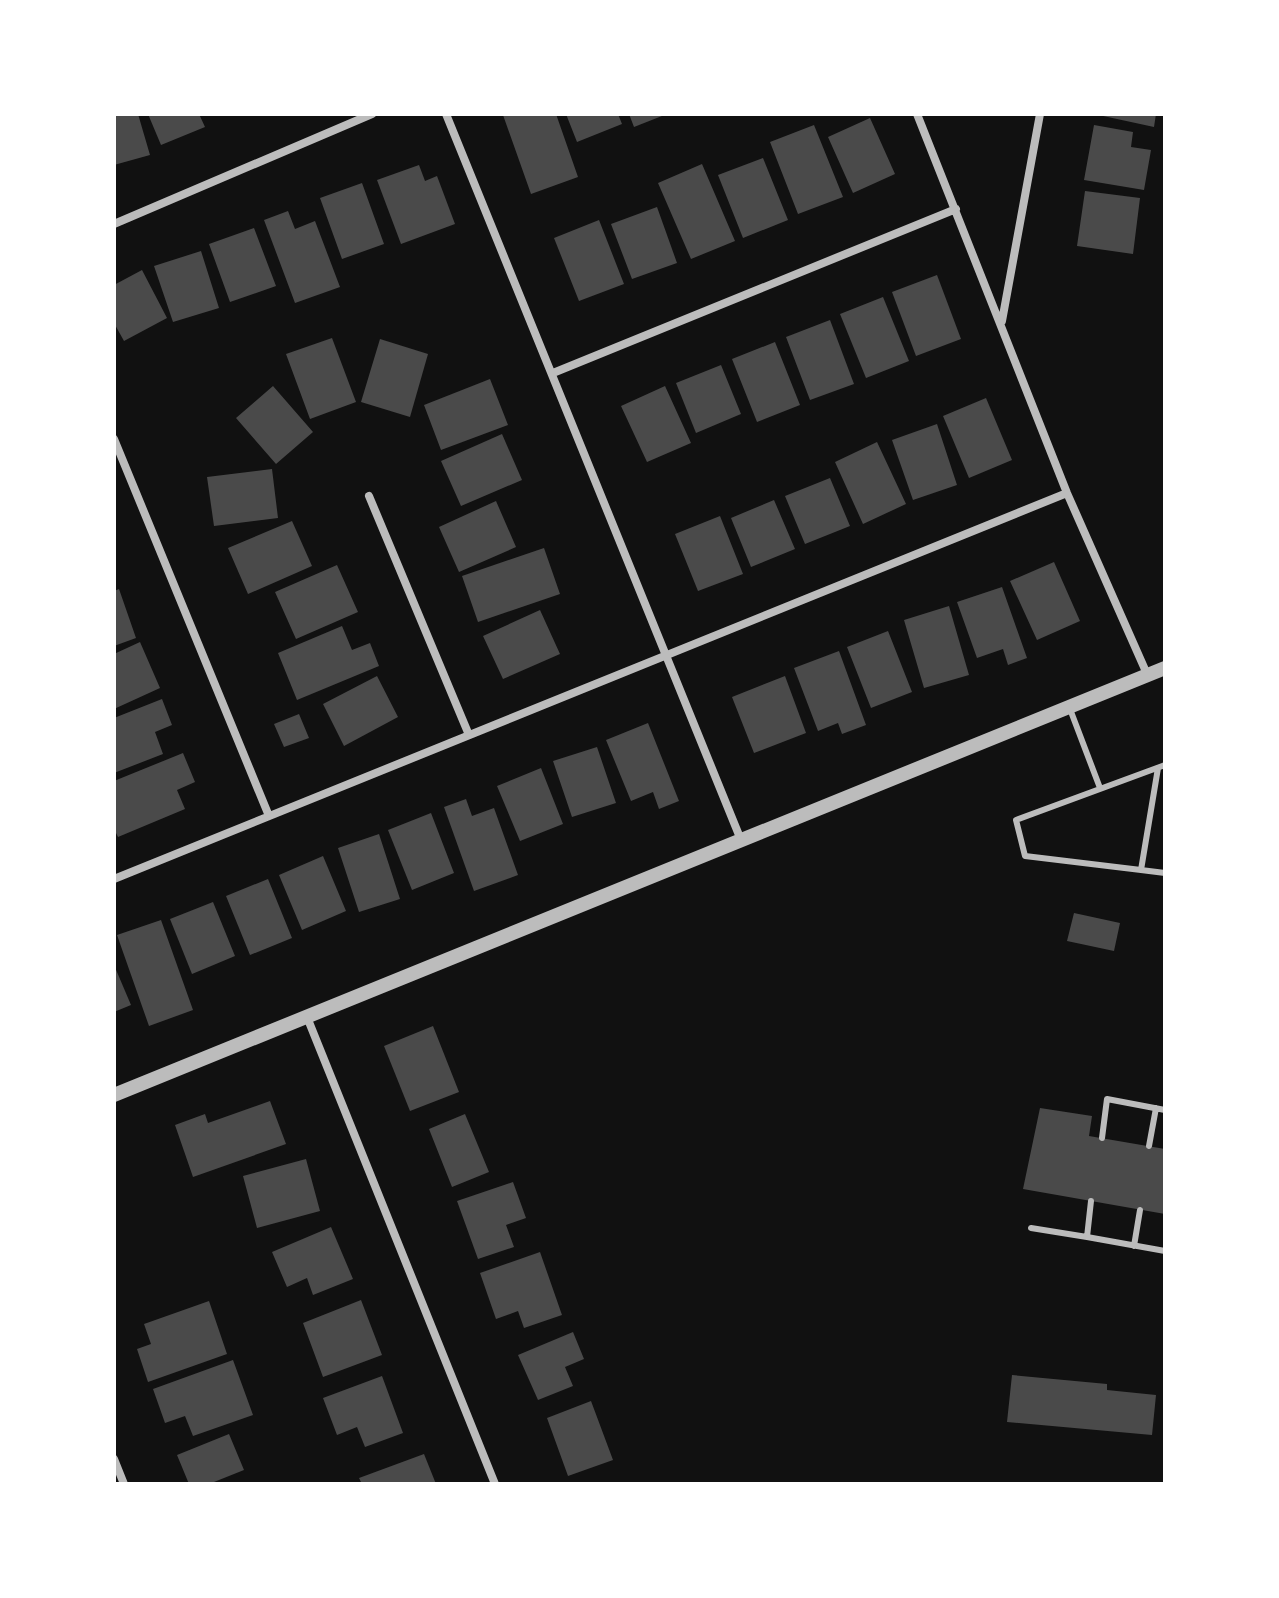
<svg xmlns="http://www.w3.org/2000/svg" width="1279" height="1598" viewBox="0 0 1279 1598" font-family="'Public Sans',sans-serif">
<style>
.building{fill:#4a4a4a}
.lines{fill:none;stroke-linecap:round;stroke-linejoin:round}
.service{stroke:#bcbcbc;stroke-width:6}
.minor{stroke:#bcbcbc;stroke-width:8}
.tertiary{stroke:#bcbcbc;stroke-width:14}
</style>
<rect width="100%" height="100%" fill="#111"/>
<!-- building -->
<path class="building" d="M114 114H138L150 155 114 165Z
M148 114H199L205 127 161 145Z
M556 114 578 177 531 194 503 115Z
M566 114H618L622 124 577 142Z
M629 114H667L634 127Z
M1094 114H1156L1154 127Z
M870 118 895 174 853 193 828 137Z
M814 125 843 197 798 214 770 142Z
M1094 125 1133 132 1131 147 1151 150 1144 190 1084 180Z
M763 158 788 220 743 238 718 175Z
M702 164 735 241 691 259 658 183Z
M419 165 425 181 437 176 455 224 401 244 377 180Z
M362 183 384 244 342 259 320 198Z
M1085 191 1140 198 1133 254 1077 246Z
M657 207 677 263 632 279 611 224Z
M288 211 295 229 315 221 340 287 295 303 264 220Z
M599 220 624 284 579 301 554 238Z
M254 228 276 286 230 302 209 244Z
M201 251 219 308 173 322 154 266Z
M142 270 167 318 124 341 114 323V285Z
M937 275 961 339 916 356 892 292Z
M883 297 909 361 866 378 840 314Z
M830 320 854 384 810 400 786 337Z
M332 338 356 402 310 419 286 354Z
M380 339 428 354 410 417 361 402Z
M775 342 800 405 757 422 732 359Z
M721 365 741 414 696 433 676 383Z
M490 379 508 425 441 450 424 405Z
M273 386 313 432 276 464 236 418Z
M665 386 691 443 647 462 621 406Z
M986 398 1012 460 969 478 943 416Z
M937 424 957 485 913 500 892 440Z
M502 434 522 480 461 506 441 461Z
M877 442 906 504 863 524 835 462Z
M272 469 278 518 214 526 207 477Z
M830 478 850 526 805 544 785 496Z
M774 500 795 549 751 567 731 518Z
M496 501 516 547 459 572 439 527Z
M720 516 743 574 698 591 675 534Z
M292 521 312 566 248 594 228 548Z
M544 548 560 594 478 622 462 576Z
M1054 562 1080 621 1037 640 1010 581Z
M337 565 358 612 296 639 275 592Z
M1002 587 1027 658 1008 665 1003 649 977 658 957 602Z
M119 589 136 638 114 646V591Z
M949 606 969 675 924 688 904 620Z
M540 610 560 654 503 679 483 636Z
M342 626 352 650 370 643 379 666 297 700 278 653Z
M888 631 912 692 871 708 847 647Z
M140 642 160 688 114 709V654Z
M839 651 866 725 842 734 838 723 818 731 794 668Z
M377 676 398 717 344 746 323 704Z
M785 676 806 733 754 753 732 697Z
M162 699 172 725 155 732 163 754 114 773V718Z
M299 714 309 738 284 747 274 724Z
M648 723 679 801 659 809 653 792 631 801 606 740Z
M597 747 616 803 572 817 553 761Z
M183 753 195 782 177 790 185 809 118 837 114 829V781Z
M541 768 563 824 520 841 497 786Z
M466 799 472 816 494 808 518 875 474 891 444 807Z
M431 813 454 873 412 890 388 830Z
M379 834 400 899 359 912 338 848Z
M323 856 346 911 302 930 279 875Z
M268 879 292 938 250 955 226 896Z
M213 902 235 956 192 974 170 919Z
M1074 913 1120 923 1114 951 1067 941Z
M161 920 193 1010 149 1026 117 935Z
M114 965 131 1005 114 1012Z
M433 1026 459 1092 410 1111 384 1046Z
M270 1101 286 1144 193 1177 175 1125 205 1114 208 1123Z
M1040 1108 1092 1116 1089 1136 1165 1149V1214L1023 1189Z
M465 1114 489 1172 452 1187 429 1129Z
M306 1159 320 1211 257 1228 243 1176Z
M513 1182 526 1218 506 1225 514 1247 478 1259 457 1201Z
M331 1227 353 1279 313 1295 307 1278 287 1287 272 1252Z
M540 1252 562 1315 524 1328 518 1311 496 1319 480 1273Z
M361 1300 382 1355 323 1377 303 1323Z
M209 1301 227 1354 148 1382 137 1349 151 1344 144 1324Z
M573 1332 584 1359 565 1367 573 1386 538 1400 518 1355Z
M233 1360 253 1415 193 1436 185 1416 165 1423 153 1389Z
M1012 1375 1107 1384V1390L1156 1395 1152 1435 1007 1422Z
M382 1376 403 1433 365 1447 357 1427 337 1435 323 1398Z
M591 1401 613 1460 568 1476 547 1418Z
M229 1434 244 1470 209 1484H189L177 1455Z
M424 1454 436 1484H362L359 1478Z"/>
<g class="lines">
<!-- service -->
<path class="service" d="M1070 709 1100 788
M1158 768 1141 870 1165 873
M1141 870 1025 856 1016 820 1165 765
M1102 1138 1107 1099 1165 1110
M1149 1146 1156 1108
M1091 1201 1087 1237 1165 1251
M1031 1228 1087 1237
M1134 1246 1140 1210"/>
<!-- minor -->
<path class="minor" d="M446 114 741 840
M917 114 1067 493 1147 674
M114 224 372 114
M1002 321 1040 114
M553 373 956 209
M114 439 269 816
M369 496 469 735
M114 879 1067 493
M307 1017 495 1484
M114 1459 124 1484"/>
<!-- tertiary -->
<path class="tertiary" d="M114 1095 1165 668"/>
</g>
<!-- border -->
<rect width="1279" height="1598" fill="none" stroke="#ffffff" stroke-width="232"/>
</svg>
